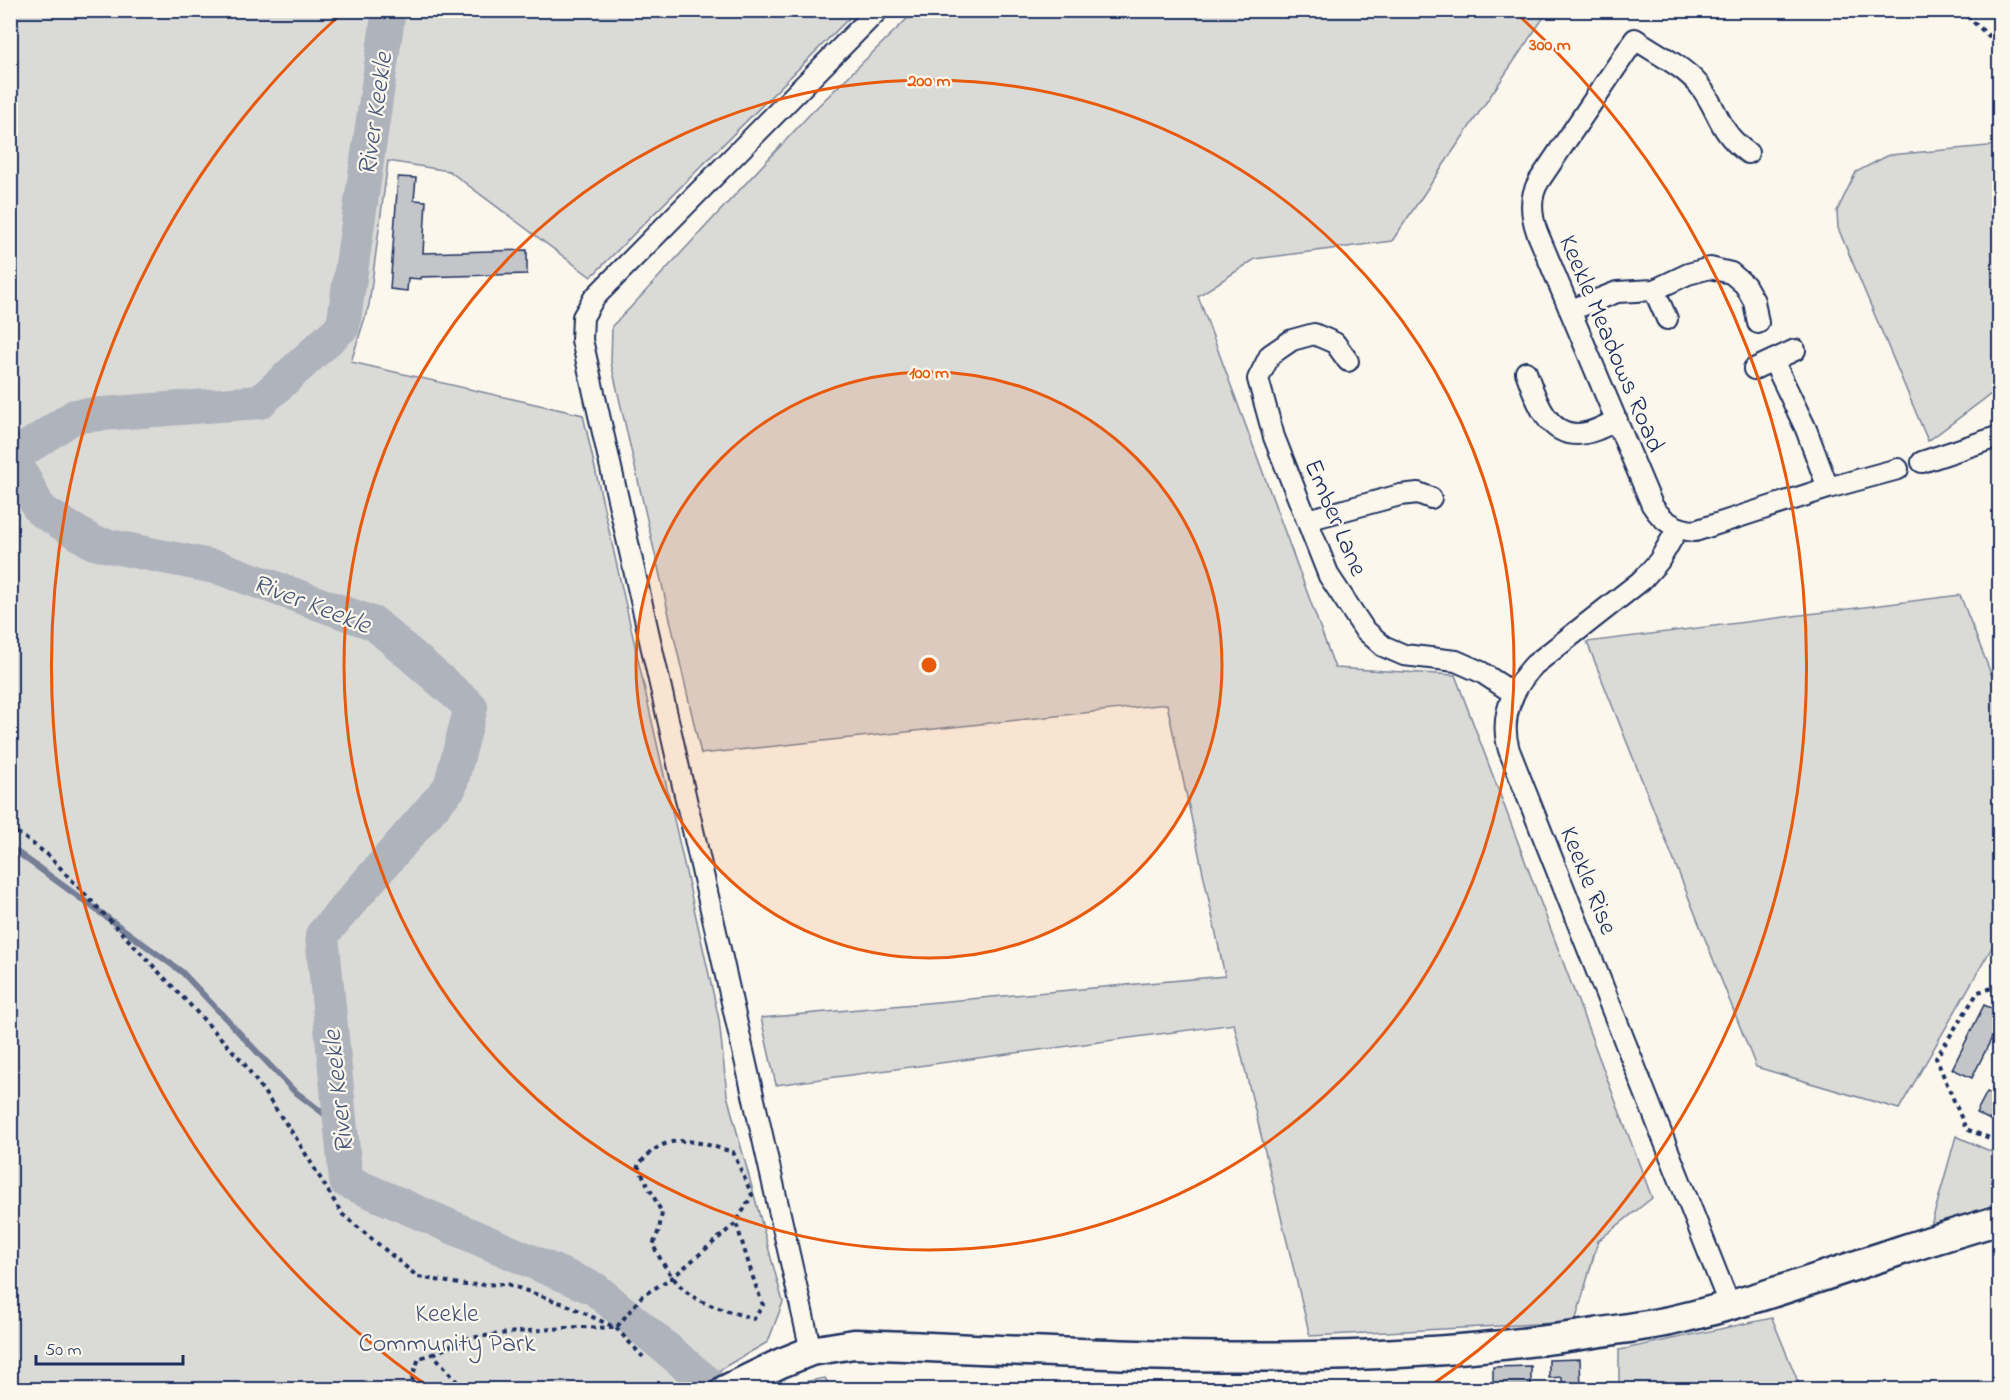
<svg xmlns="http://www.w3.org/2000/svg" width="2010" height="1400" viewBox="0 0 2010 1400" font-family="'Indie Flower',sans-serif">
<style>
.green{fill:#dadad7;stroke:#7a849a;stroke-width:1.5}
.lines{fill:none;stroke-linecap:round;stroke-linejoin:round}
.stream{stroke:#747e96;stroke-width:6}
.river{stroke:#afb3bb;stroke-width:34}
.building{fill:#c3c5c9;stroke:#1b2f5e;stroke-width:1.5}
.minor-casing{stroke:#1b2f5e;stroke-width:24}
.secondary-casing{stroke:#1b2f5e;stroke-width:33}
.path{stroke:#1b2f5e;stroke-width:4;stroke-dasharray:4.5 4.5;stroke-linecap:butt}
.minor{stroke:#fbf7ec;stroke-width:20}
.secondary{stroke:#fbf7ec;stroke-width:28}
.ring{fill:none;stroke:#e8590c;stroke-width:3}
.labels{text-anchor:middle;stroke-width:4.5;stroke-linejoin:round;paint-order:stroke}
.street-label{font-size:26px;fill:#1b2f5e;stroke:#fbf7ec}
.park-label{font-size:26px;fill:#415176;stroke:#fbf7ec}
.water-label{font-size:27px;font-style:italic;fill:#47577a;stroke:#fbf7ec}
.centre{fill:#e8590c;stroke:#fbf7ec;stroke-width:3}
.ring-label{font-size:18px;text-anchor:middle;font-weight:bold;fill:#e8590c;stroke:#fbf7ec;stroke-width:4.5;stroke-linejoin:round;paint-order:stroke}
</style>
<rect width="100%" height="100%" fill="#fbf7ec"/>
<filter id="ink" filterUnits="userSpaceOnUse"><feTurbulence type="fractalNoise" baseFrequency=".0167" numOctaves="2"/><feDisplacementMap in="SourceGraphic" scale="12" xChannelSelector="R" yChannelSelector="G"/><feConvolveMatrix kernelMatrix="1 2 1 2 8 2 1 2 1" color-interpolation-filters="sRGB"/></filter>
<g filter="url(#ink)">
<!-- green -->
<path class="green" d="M10 11H856L591 277 449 171 388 161 369 305 351 362 583 415 719 1019 727 1095 783 1302 768 1342 726 1366 693 1389H11Z
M915 11H1548L1392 241 1255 259 1198 296 1335 668 1455 675 1652 1198 1598 1241 1575 1322 1310 1336 1234 1024 776 1085 761 1018 1225 976 1167 704 701 754 611 363 612 326 630 308 810 114Z
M1999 145V388L1928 441 1838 228 1837 211 1856 172 1889 155Z
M1960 595 1999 694V935L1899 1109 1756 1067 1587 642Z
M1956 1136 1999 1155V1209L1930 1229Z
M1772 1318 1801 1389H1619V1350Z
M825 1378 832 1389H772L775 1387Z"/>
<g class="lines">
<!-- stream -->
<path class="stream" d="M10 470 24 477
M10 847 182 972 293 1090 340 1126"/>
<!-- river -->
<path class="river" d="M389 10 343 326 260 402 75 416 13 457 40 510 94 543 220 568 375 624 471 707 450 787 322 935 346 1181 595 1289 716 1390"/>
</g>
<!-- building -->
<path class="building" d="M398 177 416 178 414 200 426 201 423 253 527 250V274L421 277V279L408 278 407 291 390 289Z
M1984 1005 2000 1012V1021L1972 1078 1952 1069Z
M1987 1092 2000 1099V1125L1976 1113Z
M1580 1359 1581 1389H1562V1377L1549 1378V1360Z
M1531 1366V1386L1493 1387V1367Z"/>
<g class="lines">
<defs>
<path id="minor" d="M1748 153C1717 131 1720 111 1699 85 1683 66 1656 53 1635 39L1539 181C1529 197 1531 215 1537 232L1652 505C1662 521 1677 530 1695 531L1828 488 1898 469
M1654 290 1667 319
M1571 310 1617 292 1654 290 1688 274 1710 268 1731 273 1745 285 1754 301 1758 323
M1773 360 1806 429 1828 488
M1348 361 1335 343 1314 334 1292 340 1270 355 1258 379 1274 437 1329 576 1364 629 1383 646 1404 655 1456 661 1481 672 1513 693
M1754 369 1795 350
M1526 372C1535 396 1545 434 1577 434 1591 434 1605 426 1617 420
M1922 462 2000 436
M1307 520 1400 495 1418 493 1431 498
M1678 528 1659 561 1642 580 1534 665C1512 689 1499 717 1509 750L1729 1304
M811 1351 582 340 583 317 594 298 878 10"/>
<path id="secondary" d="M725 1390 781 1363 811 1351 854 1344C1101 1353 1350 1372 1595 1333 1620 1329 1645 1326 1670 1321 1748 1303 1823 1276 1899 1251 1932 1240 1966 1230 2000 1220"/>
</defs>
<!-- minor casing -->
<use href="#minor" class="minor-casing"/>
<!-- secondary casing -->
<use href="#secondary" class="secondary-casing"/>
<!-- path -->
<path class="path" d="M1960 10 2000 46
M10 827 48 855 192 1007 243 1062 296 1138 342 1214 418 1277 466 1285 507 1284 567 1305 616 1328 643 1357
M2000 986 1978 992 1936 1058 1966 1129 2000 1142
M433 1354 469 1338 516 1332 578 1327 616 1328 642 1296 673 1277 736 1223 752 1195 733 1152C694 1141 666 1129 638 1166L662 1213 659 1230 653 1245C663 1265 677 1288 697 1299 714 1308 736 1313 754 1319L763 1305C752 1278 745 1250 736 1223
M415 1390 412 1377 419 1358 433 1354 464 1390"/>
<!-- minor -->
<use href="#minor" class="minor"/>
<!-- secondary -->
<use href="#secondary" class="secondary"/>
</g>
</g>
<!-- distance rings -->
<circle cx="929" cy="665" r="293" fill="#e8590c" fill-opacity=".12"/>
<g class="ring">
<circle cx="929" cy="665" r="293"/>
<circle cx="929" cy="665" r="585"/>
<path d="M432 1389A878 878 0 0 1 342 13M1516 13A878 878 0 0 1 1426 1389"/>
</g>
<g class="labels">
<!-- street labels -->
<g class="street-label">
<text transform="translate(1613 343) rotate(67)" y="9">Keekle Meadows Road</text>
<text transform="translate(1337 517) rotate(67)" y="9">Ember Lane</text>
<text transform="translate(1590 880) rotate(68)" y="9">Keekle Rise</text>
</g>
<!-- park labels -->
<g class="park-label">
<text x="447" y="1321">Keekle<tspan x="447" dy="30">Community Park</tspan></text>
</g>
<!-- water labels -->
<g class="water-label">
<text transform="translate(374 114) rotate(-82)" y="9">River Keekle</text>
<text transform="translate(312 603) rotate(21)" y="9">River Keekle</text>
<text transform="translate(337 1092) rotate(-96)" y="9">River Keekle</text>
</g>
</g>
<circle cx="929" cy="665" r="9" class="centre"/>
<g class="ring-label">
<text x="1550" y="50">300 m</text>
<text x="929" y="86">200 m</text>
<text x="929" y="378">100 m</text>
</g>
<!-- margin -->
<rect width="2010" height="1400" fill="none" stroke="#fbf7ec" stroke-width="36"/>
<rect x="18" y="18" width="1974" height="1364" fill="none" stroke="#1b2f5e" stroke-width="2" filter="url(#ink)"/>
<!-- scale -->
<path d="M36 1355v9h147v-9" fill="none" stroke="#1b2f5e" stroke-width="3"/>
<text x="45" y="1355" font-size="18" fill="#1b2f5e" stroke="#fbf7ec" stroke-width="4.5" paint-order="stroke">50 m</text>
</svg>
